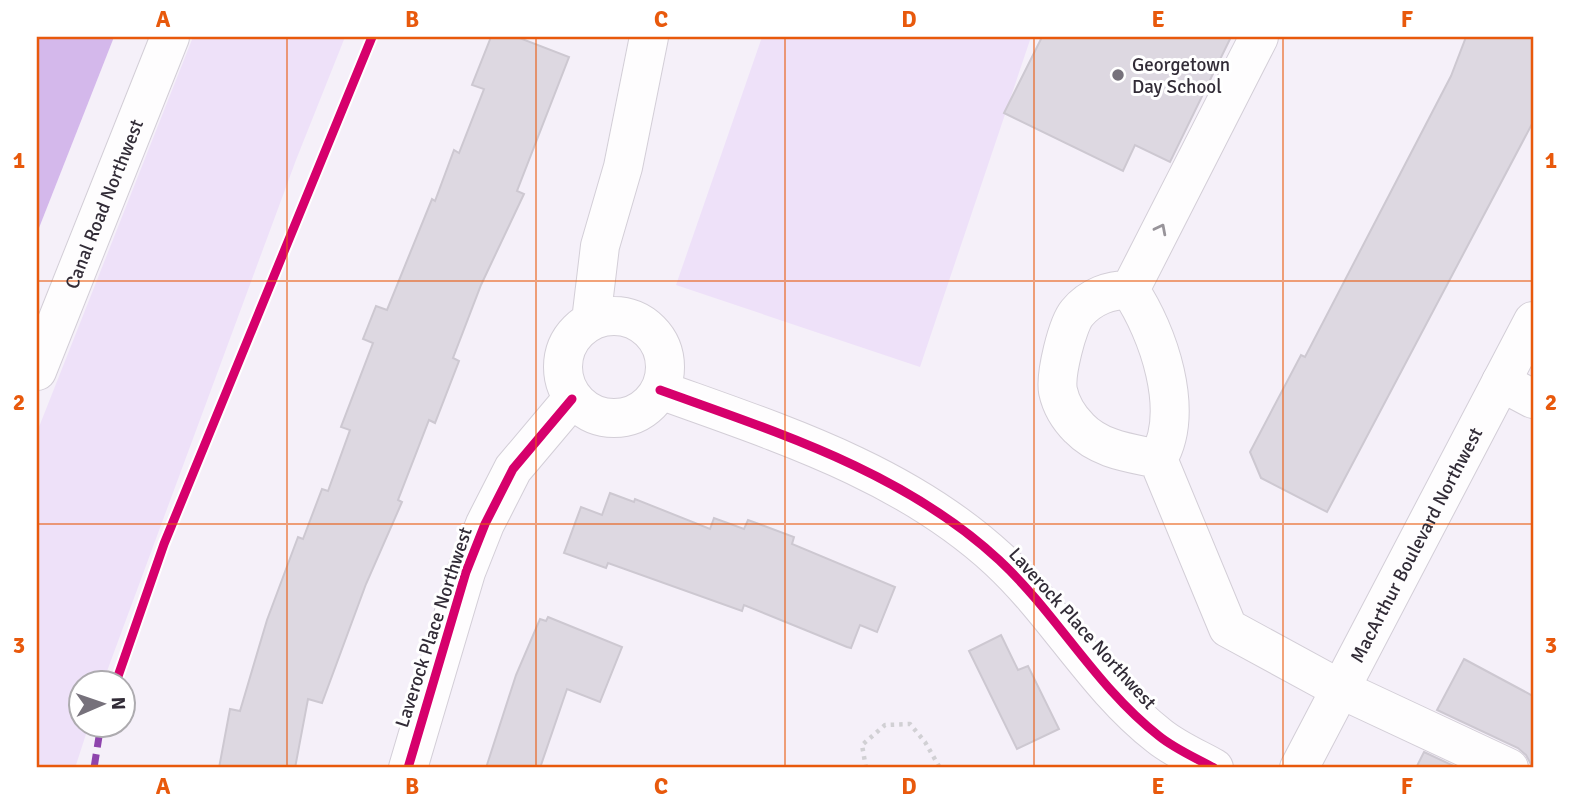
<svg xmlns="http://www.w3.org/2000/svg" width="1570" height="805" viewBox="0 0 1570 805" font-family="Signika,sans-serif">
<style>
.green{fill:#eee1f9}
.water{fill:#d4b8eb}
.building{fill:#ddd8e1;stroke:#cdc8d1;stroke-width:2}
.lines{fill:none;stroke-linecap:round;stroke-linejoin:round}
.minor-casing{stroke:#d3ced7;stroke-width:40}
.major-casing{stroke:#d3ced7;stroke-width:40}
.highway-casing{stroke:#d3ced7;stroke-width:40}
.path{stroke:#d1d0d4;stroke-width:4.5;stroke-dasharray:3.5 5;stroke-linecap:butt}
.minor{stroke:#fefdfe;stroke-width:38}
.major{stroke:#fefdfe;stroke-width:38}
.highway{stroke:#fefdfe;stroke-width:38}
.quiet{stroke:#8e44ad;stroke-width:7;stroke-dasharray:14 7;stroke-linecap:butt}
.cycleway-casing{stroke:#fff;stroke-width:13}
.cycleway{stroke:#d6006c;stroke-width:9}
.oneway{stroke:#98949a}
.grid{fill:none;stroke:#e8590c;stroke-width:2;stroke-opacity:0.55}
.poi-dot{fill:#76717b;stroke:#fff;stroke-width:2.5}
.labels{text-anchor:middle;stroke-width:6;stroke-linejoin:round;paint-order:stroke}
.poi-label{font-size:19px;fill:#322c37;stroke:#fff;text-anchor:start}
.street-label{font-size:19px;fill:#322c37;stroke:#fff}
.neatline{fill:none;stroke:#e8590c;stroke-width:2.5}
.grid-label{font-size:23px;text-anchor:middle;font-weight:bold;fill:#e8590c}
</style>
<rect width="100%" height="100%" fill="#f5f0f9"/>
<!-- green -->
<path class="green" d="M193 37H345L296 160 103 682H80V724L89 725 75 768H37V432Z
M762 37H1031L920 367 676 285Z"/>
<!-- water -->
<path class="water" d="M37 37H114L37 233Z"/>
<!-- building -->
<path class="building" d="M491 37H517L569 57 517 191 524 194 481 285 453 358 459 361 435 423 429 420 398 500 402 502 366 584 322 703 308 699 295 768H219L230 709 240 711 267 620 298 537 303 539 322 489 328 491 350 430 341 427 373 343 363 339 376 306 387 310 432 199 435 201 454 150 459 153 484 89 472 85Z
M1042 37H1231L1170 162 1135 145 1123 171 1004 113Z
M1466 37H1533V122L1327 512 1261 478 1250 452 1301 355 1305 357 1451 76Z
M610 493 634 502 635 499 710 529 714 518 744 529 748 520 794 537 792 544 895 587 877 632 860 625 851 648 847 647 744 605 742 611 608 563 606 568 564 553 581 507 602 515Z
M548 617 622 647 600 702 567 689 540 768H486L516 675 540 619 546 621Z
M1001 635 1018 670 1028 666 1059 729 1017 749 969 651Z
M1464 659 1533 696V768L1526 755 1518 748 1437 710Z
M1424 752 1458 768H1416Z"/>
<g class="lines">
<defs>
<path id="minor" d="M1130 290C1158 332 1186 411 1158 459L1228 628 1340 689 1509 768
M1130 290 1259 37
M1130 290C1111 289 1090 297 1077 313 1067 325 1055 375 1058 391 1061 405 1069 418 1079 428 1100 450 1131 453 1158 459
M563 367a51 51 0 1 1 102 0a51 51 0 1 1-102 0Z
M591 321 600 246 623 167 649 37
M1501 382 1533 399
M660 390C779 433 904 472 999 560 1057 614 1096 687 1159 736 1175 749 1196 758 1214 768
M408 768 466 572 485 524 513 469 572 399"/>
<g id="major">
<path id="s1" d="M1299 768 1533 321"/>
</g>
<g id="highway">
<path id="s2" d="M37 371 170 37"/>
</g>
</defs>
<!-- minor casing -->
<use href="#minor" class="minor-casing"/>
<!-- major casing -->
<use href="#major" class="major-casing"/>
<!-- highway casing -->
<use href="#highway" class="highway-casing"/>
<!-- path -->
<path class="path" d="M866 768 862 745 885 725 910 724 925 742 940 768"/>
<!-- minor -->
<use href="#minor" class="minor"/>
<!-- major -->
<use href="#major" class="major"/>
<!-- highway -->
<use href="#highway" class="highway"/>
<!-- quiet -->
<path class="quiet" d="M94 768 101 724"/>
<defs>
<path id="cycleway" d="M660 390C779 433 904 472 999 560 1057 614 1096 687 1159 736 1175 749 1196 758 1214 768
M116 682 164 544 372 37
M408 768 466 572 485 524 513 469 572 399"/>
</defs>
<!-- cycleway casing -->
<use href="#cycleway" class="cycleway-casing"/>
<!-- cycleway -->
<use href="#cycleway" class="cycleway"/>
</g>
<!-- one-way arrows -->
<defs><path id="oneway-chevron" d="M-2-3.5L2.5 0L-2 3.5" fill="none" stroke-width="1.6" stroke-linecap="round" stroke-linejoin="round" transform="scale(1.75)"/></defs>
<use class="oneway" href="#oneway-chevron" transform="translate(1161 229) rotate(-63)"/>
<!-- grid -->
<path class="grid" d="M287 37V768M536 37V768M785 37V768M1034 37V768M1283 37V768M37 281H1533M37 524H1533"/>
<!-- markers -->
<circle class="poi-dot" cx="1118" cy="75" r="7"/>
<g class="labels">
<!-- poi labels -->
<g class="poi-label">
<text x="1132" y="71">Georgetown<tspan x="1132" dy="22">Day School</tspan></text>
</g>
<!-- street labels -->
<g class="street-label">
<text dy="7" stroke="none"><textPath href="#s2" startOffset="180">Canal Road Northwest</textPath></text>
<text dy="7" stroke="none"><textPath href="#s1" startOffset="252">MacArthur Boulevard Northwest</textPath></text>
<text transform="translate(433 627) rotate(-72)" y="7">Laverock Place Northwest</text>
<text transform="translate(1083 628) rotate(48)" y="7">Laverock Place Northwest</text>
</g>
</g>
<!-- border -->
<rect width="1570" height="805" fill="none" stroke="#ffffff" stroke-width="77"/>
<!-- north arrow -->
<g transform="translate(102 704) rotate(88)"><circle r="33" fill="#ffffff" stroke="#adabaf" stroke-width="2"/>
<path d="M0-5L12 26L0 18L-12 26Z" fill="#76717b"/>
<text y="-10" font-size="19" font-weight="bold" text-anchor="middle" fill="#322c37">N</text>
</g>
<rect x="38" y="38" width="1494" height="728" class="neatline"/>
<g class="grid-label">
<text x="163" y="27">A</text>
<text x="412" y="27">B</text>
<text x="661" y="27">C</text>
<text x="909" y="27">D</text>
<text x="1158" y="27">E</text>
<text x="1407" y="27">F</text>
<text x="19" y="168">1</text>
<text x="1551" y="168">1</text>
<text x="19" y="410">2</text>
<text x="1551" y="410">2</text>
<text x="19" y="653">3</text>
<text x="1551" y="653">3</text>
<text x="163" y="794">A</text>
<text x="412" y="794">B</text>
<text x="661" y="794">C</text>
<text x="909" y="794">D</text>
<text x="1158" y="794">E</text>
<text x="1407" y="794">F</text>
</g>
</svg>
